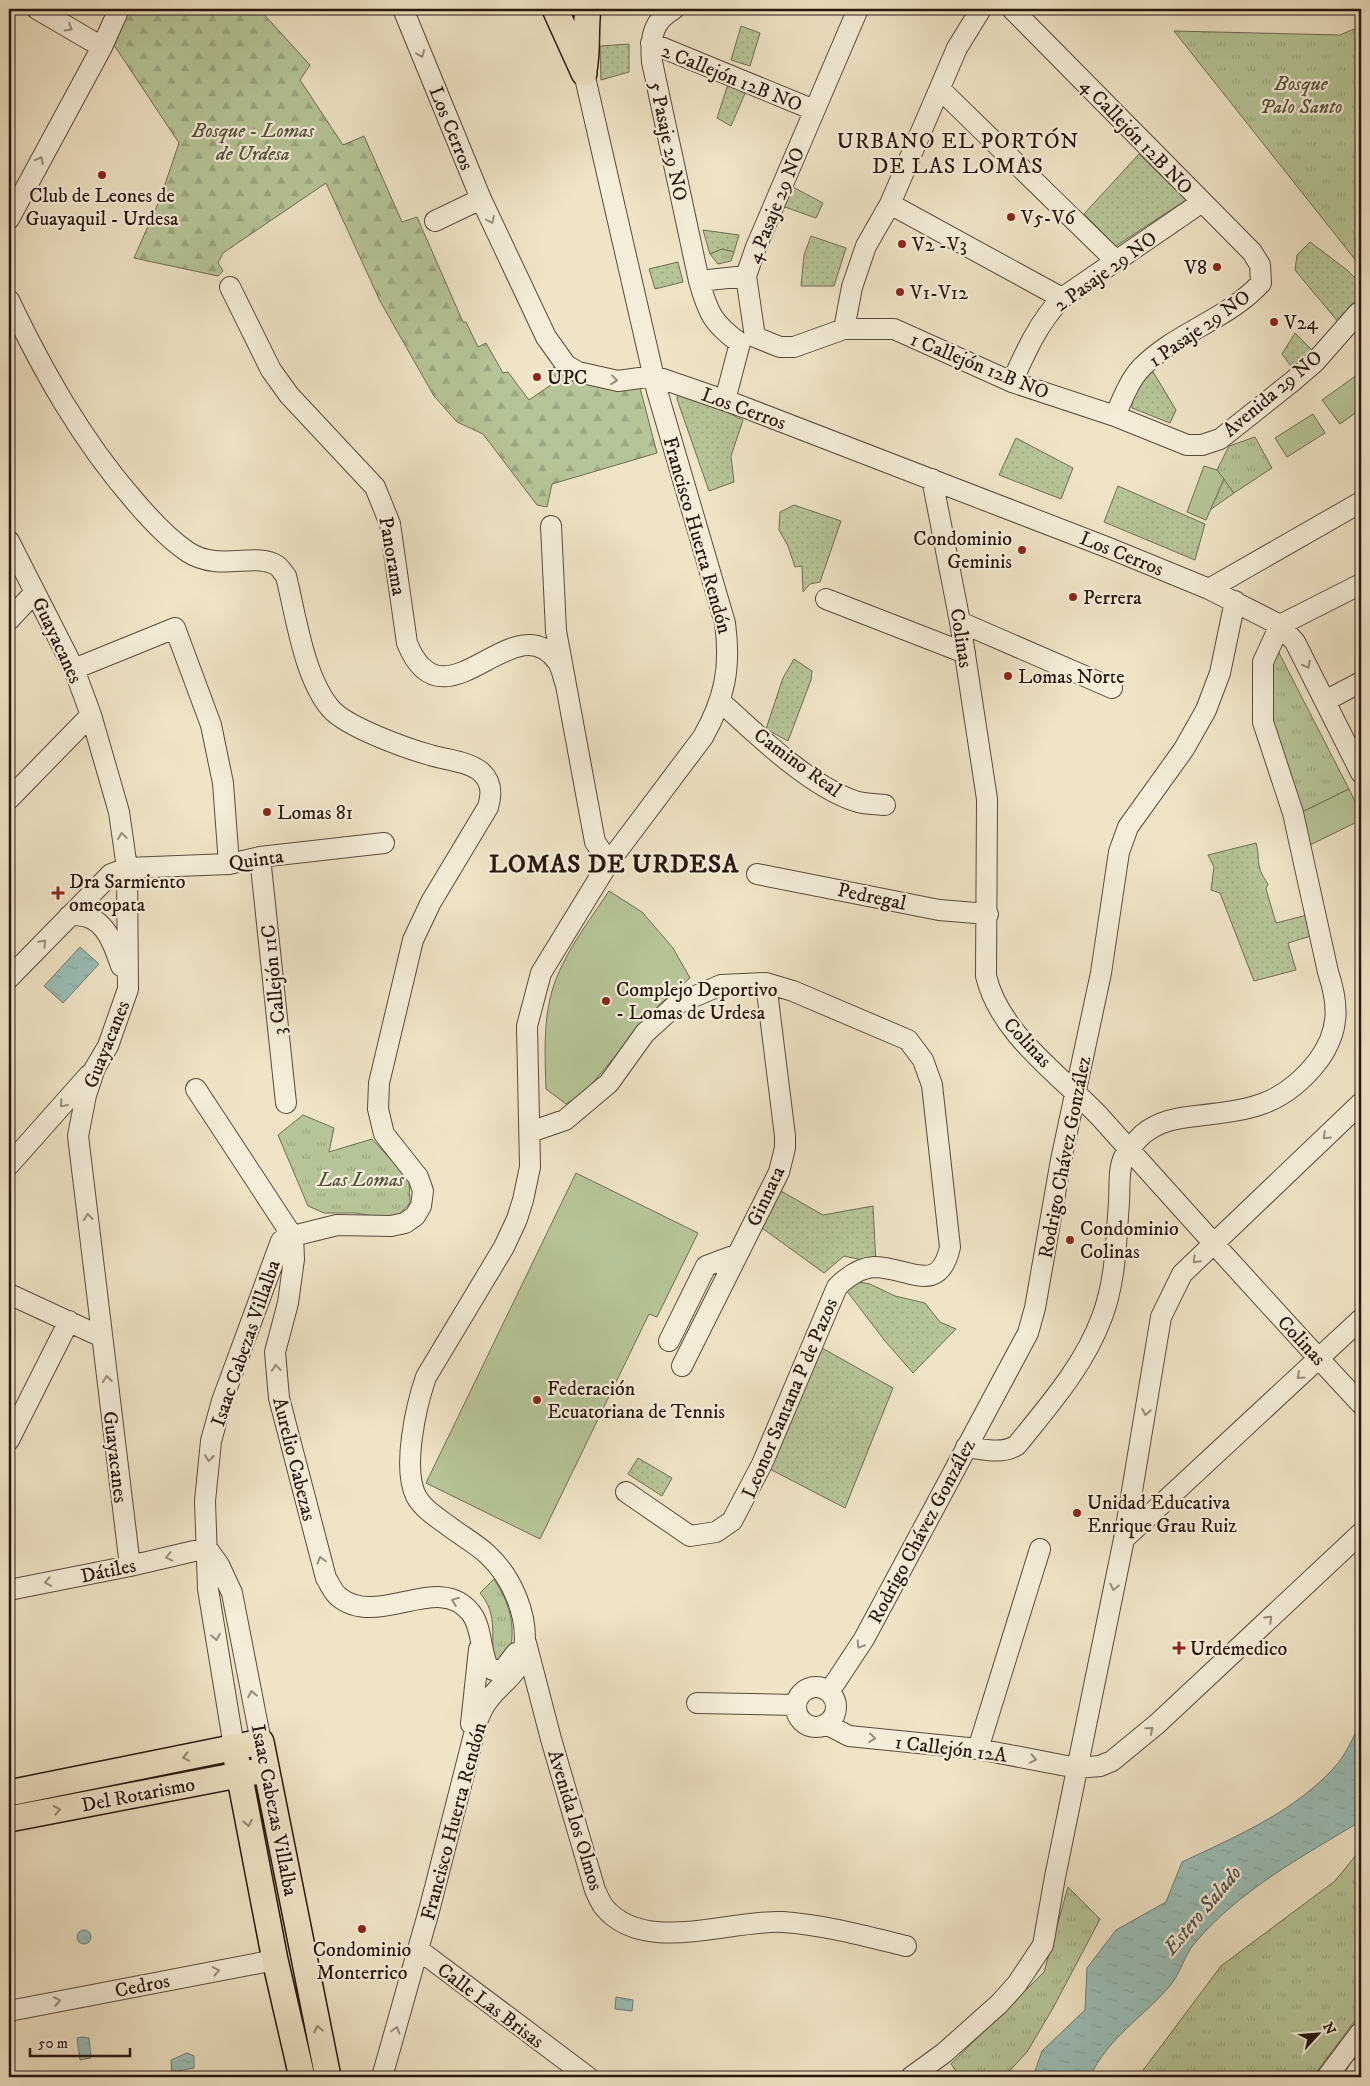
<svg xmlns="http://www.w3.org/2000/svg" width="1370" height="2086" viewBox="0 0 1370 2086" font-family="'IM FELL DW Pica',serif">
<style>
.grass{fill:url(#grass-dots);stroke:#6e6e53}
.forest{fill:url(#forest-firs);stroke:#6e6e53}
.park{fill:url(#park-tufts);stroke:#6e6e53}
.pitch{fill:#b6c597;stroke:#6e6e53}
.water{fill:url(#water-ripples);stroke:#6c7b74}
.lines{fill:none;stroke-linecap:round;stroke-linejoin:round}
.minor-casing{stroke:#594a3c;stroke-width:22}
.major-casing{stroke:#27160f;stroke-width:28}
.minor{stroke:#f5edd9;stroke-width:20}
.major{stroke:#efe4c5;stroke-width:25}
.oneway{stroke:#988c7e}
.oneway2{stroke:#958773}
.poi-dot{fill:#8f2418;stroke:#f5edd9;stroke-width:2}
.labels{text-anchor:middle;stroke-width:4.5;stroke-linejoin:round;paint-order:stroke}
.street-label{font-size:20px;fill:#27160f;stroke:#f5edd9}
.park-label{font-size:20px;font-style:italic;fill:#59533f;stroke:#f5edd9}
.poi-label{font-size:20px;fill:#27160f;stroke:#f5edd9;text-anchor:start}
.water-label{font-size:21px;font-style:italic;fill:#4f514a;stroke:#f5edd9}
.quarter-label{font-size:22px;letter-spacing:1px;fill:#27160f;stroke:#f5edd9}
.district-label{font-size:25px;font-weight:bold;letter-spacing:1px;fill:#27160f;stroke:#f5edd9}
</style>
<defs>
<pattern id="grass-dots" width="8" height="8" patternUnits="userSpaceOnUse" patternTransform="scale(1.25)"><rect width="8" height="8" fill="#b6c597"/><path d="M2 2h.1M6 6h.1" fill="none" stroke="#9ca881" stroke-width="1.8" stroke-linecap="round"/></pattern>
<pattern id="forest-firs" width="22" height="20" patternUnits="userSpaceOnUse" patternTransform="scale(1.25)"><rect width="22" height="20" fill="#b6c597"/><path d="M5 1l3.5 6h-7zM16 11l3.5 6h-7z" fill="#9ca881"/></pattern>
<pattern id="park-tufts" width="24" height="20" patternUnits="userSpaceOnUse" patternTransform="scale(1.25)"><rect width="24" height="20" fill="#b6c597"/><path d="M3 7l-1-3M5 7V3M7 7l1-3M15 17l-1-3M17 17v-4M19 17l1-3" fill="none" stroke="#9ca881"/></pattern>
<pattern id="water-ripples" width="26" height="14" patternUnits="userSpaceOnUse" patternTransform="scale(1.25)"><rect width="26" height="14" fill="#9abeb7"/><path d="M2 4q2-2 4 0t4 0M15 11q2-2 4 0t4 0" fill="none" stroke="#85a39c"/></pattern>
</defs>
<rect width="100%" height="100%" fill="#efe4c5"/>
<filter id="stains"><feTurbulence type="fractalNoise" baseFrequency=".004" numOctaves="4"/><feColorMatrix values="0 0 0 0 .2 0 0 0 0 .09 0 0 0 0 .02 0 0 0 .5 -.17"/></filter>
<radialGradient id="worn" r=".72"><stop offset=".6" stop-color="#630" stop-opacity="0"/><stop offset="1" stop-color="#630" stop-opacity=".3"/></radialGradient>
<!-- grass -->
<path class="grass" d="M741 26 760 33 750 66 731 60Z
M629 44V72L601 80 600 46Z
M728 84 746 91 731 126 717 118Z
M1139 154 1186 200 1116 246 1084 214Z
M791 186 823 203 816 218 782 206Z
M703 230 739 235 734 252 722 249 710 254Z
M811 236 846 248 834 286H801L804 255Z
M1310 242 1347 270 1361 284V307L1351 305 1339 323 1295 270 1297 255Z
M678 262 683 282 655 289 649 269Z
M1295 333 1315 353 1296 373 1282 354Z
M1152 370 1176 410 1170 423 1132 408C1131 390 1139 382 1152 370Z
M681 390 743 420 731 456 734 482 709 491 677 399 678 392Z
M1016 438 1073 468 1061 499 999 475Z
M1224 479 1234 493 1210 510Z
M1118 486 1205 524 1195 560 1104 522Z
M794 505 841 521 820 582 810 584 803 592 802 566 795 567 788 546 779 530 780 512Z
M794 659 812 671 811 680 788 741 766 729 783 678Z
M1256 843C1261 861 1254 864 1268 884L1266 889 1276 923 1307 915 1311 936 1288 943 1296 970 1254 981 1220 893 1211 890 1214 867 1208 855Z
M781 1191 823 1215 873 1206 876 1263 844 1256 824 1273 762 1228Z
M849 1280 870 1284 895 1296 925 1303 940 1322 956 1329 913 1373 885 1341 843 1286Z
M815 1344 893 1388 845 1508 764 1466Z
M638 1458 672 1478 662 1496 628 1474Z"/>
<!-- forest -->
<path class="forest" d="M124 9 260 10 310 65 300 80 343 145 364 136 402 222 417 217 463 322H466L478 347 486 343 503 373 508 372 529 400 558 380 551 371 557 363 640 388 657 453 552 484 547 507 537 505 483 434 457 422 434 396 380 301 326 183 223 253 218 263 223 271 218 276 134 258 160 199 179 143 110 39Z"/>
<!-- park -->
<path class="park" d="M1361 26V267L1174 31 1340 35Z
M722 249 734 252 731 261 718 264 710 254Z
M1255 437 1272 468 1234 493 1217 470 1229 446Z
M1277 649 1349 789 1296 815 1267 722V662Z
M303 1115 334 1128 329 1152 372 1139 409 1179 410 1203 394 1220 356 1213H324L308 1206 278 1135Z
M494 1579C509 1602 516 1624 510 1652L494 1664C490 1638 499 1615 480 1593Z
M1361 1849V2014L1356 2019 1313 2077H1138L1221 1966 1335 1881Z
M1068 1887 1100 1919 1053 2008 1027 2052 1004 2077H960L951 2064 1044 1972Z"/>
<!-- pitch -->
<path class="pitch" d="M1361 372V409L1340 424 1322 400Z
M1313 414 1325 433 1287 457 1275 438Z
M1204 466 1217 470 1224 479 1206 520 1187 512Z
M1349 789 1361 814V820L1310 845 1296 815Z
M609 891 642 912 673 948 690 978 657 1007 585 1092 566 1104 546 1089C545 1057 543 1022 552 991 563 954 588 923 609 891Z
M576 1173 698 1233 657 1317 649 1314 540 1539 426 1483Z"/>
<!-- water -->
<path class="water" d="M80 947 99 964 63 1003 44 986Z
M1361 1722V1821C1303 1856 1238 1891 1194 1944 1184 1956 1180 1975 1169 1987 1143 2017 1107 2039 1090 2077H1033L1042 2051 1085 2010 1087 1968 1116 1930 1166 1902 1182 1862C1237 1836 1299 1810 1339 1762 1348 1750 1354 1735 1361 1722Z
M77 1937a7 7 0 1 1 14 0a7 7 0 1 1-14 0Z
M616 1997 633 2000 632 2011 615 2009Z
M82 2037 89 2038 91 2058 80 2060 77 2038Z
M187 2053 194 2056V2068L172 2072 171 2060Z"/>
<g class="lines">
<defs>
<path id="minor" d="M37 9 102 47
M403 9 481 199 546 337 566 365 578 372 618 381 654 376 741 406 1109 548 1209 589 1280 625 1295 642 1361 773
M674 9C652 21 650 39 652 62L699 281 746 276
M1012 9 1252 252 1260 265 1261 283C1227 320 1176 332 1141 368 1129 381 1122 400 1115 416
M651 43 814 110
M941 90 1115 260
M890 204 1062 298
M9 219 102 47 119 9
M435 221 481 199
M699 281C708 313 713 324 740 343
M230 287 271 370 289 395 375 487 390 524 407 643C444 735 514 601 557 661 561 666 563 676 565 682
M9 300C43 371 81 439 133 499 149 518 167 538 188 552 218 572 256 552 276 565 280 567 283 573 286 576 296 616 304 678 331 709 347 727 405 748 430 755 446 760 468 761 481 772 492 782 492 794 488 807L431 902 413 940 379 1083 378 1109 384 1134 418 1177 423 1191 421 1206 415 1216 405 1223 391 1226 337 1225 285 1238 281 1241 222 1401 211 1441 205 1501 208 1589 234 1747
M844 329 852 287 866 246 890 204 957 48 981 9
M755 337 780 347H794L844 329H894L1012 382 1115 416 1187 445H1202L1220 439 1293 381 1315 362 1358 313
M755 337 746 276 756 247 858 9
M1012 382C1026 351 1038 323 1062 298L1202 202
M725 400 740 343
M932 479 960 622 987 799 986 976C1000 1035 1061 1075 1101 1118 1187 1214 1273 1310 1361 1404
M551 526 556 631 595 842 609 862
M9 541 74 669 91 715 119 812 127 868 128 989 108 1046 95 1068 86 1095 78 1136 130 1566
M1209 589 1361 502
M826 599 965 653
M9 620 35 592
M960 622 1112 688
M74 669 175 628 211 725 223 783 229 864
M720 701C756 734 811 788 858 802 866 804 876 804 885 805
M1325 701 1361 682
M9 799 91 715
M260 857 286 1103
M757 874 939 910 988 914
M69 916C102 910 113 941 121 966
M9 978 111 874 127 868 229 864 260 857 384 843
M196 1089 293 1237 294 1259 288 1303 275 1352 279 1398 326 1578C330 1584 333 1593 339 1597 378 1629 439 1571 471 1613 482 1627 480 1650 488 1667L493 1670H503L516 1653
M530 1132 565 1120 609 1083 645 1033 677 1004 721 985 766 983 793 991 908 1040 923 1060 932 1085 950 1247C939 1297 908 1267 874 1267 859 1268 847 1277 837 1287L762 1464 732 1521 716 1532 690 1536 626 1492
M9 1165 89 1075
M9 1294 102 1337
M669 1341 706 1266 738 1254
M682 1366 779 1172 785 1148V1136L766 983
M9 1440 69 1321
M966 1447C982 1449 1002 1455 1017 1445 1049 1405 1084 1366 1102 1317 1116 1280 1116 1241 1119 1202 1120 1188 1118 1169 1124 1157 1128 1149 1137 1140 1143 1134 1159 1121 1177 1118 1196 1116 1250 1110 1283 1106 1318 1061 1340 1031 1339 1005 1328 972L1293 813 1263 722V662L1280 625 1361 584
M1124 1539 1361 1319
M207 1548 219 1565 232 1593 261 1742
M9 1590 130 1566 207 1548
M526 1643 551 1739 595 1890C598 1896 600 1902 604 1907 644 1956 731 1919 783 1922 825 1925 865 1936 906 1946
M796 1707a20 20 0 1 1 40 0a20 20 0 1 1-40 0Z
M829 1692 864 1639 1028 1333 1035 1308 1061 1160 1101 973 1119 852 1128 827 1184 749 1206 710 1220 673 1235 601
M697 1703 796 1705
M471 1724 479 1649
M826 1724 849 1736 978 1749 1077 1768 1100 1766 1112 1761 1157 1724 1361 1533
M978 1749 1040 1549
M419 1950 588 2077
M9 2011 275 1960
M382 2077 430 1907 478 1719C481 1713 483 1707 487 1702 499 1684 521 1674 524 1650 529 1616 512 1577 487 1554 476 1544 462 1536 450 1527 438 1518 423 1509 416 1496 402 1468 416 1406 426 1377L504 1247 517 1219 523 1200 530 1167 527 1026 541 973 609 862 703 737C725 698 731 667 725 623L657 391 584 73
M911 2077 944 2053 999 2004 1017 1984 1043 1945 1055 1877 1124 1539 1161 1317 1182 1274 1361 1103
M1327 2077 1361 2032
M1354 2077 1361 2067"/>
<path id="major" d="M555 9 584 73
M584 70C588 49 585 29 588 9
M234 1747 275 1960 302 2077
M9 1793 261 1742 328 2077
M9 1819 254 1772"/>
</defs>
<!-- minor casing -->
<use href="#minor" class="minor-casing"/>
<!-- major casing -->
<use href="#major" class="major-casing"/>
<!-- minor -->
<use href="#minor" class="minor"/>
<!-- major -->
<use href="#major" class="major"/>
</g>
<!-- one-way arrows -->
<defs><path id="oneway-chevron" d="M-2-3.5L2.5 0L-2 3.5" fill="none" stroke-width="1.6" stroke-linecap="round" stroke-linejoin="round" transform="scale(1.25)"/></defs>
<g class="oneway">
<use href="#oneway-chevron" transform="translate(69 28) rotate(31)"/>
<use href="#oneway-chevron" transform="translate(421 54) rotate(68)"/>
<use href="#oneway-chevron" transform="translate(40 160) rotate(-62)"/>
<use href="#oneway-chevron" transform="translate(491 220) rotate(65)"/>
<use href="#oneway-chevron" transform="translate(614 380) rotate(6)"/>
<use href="#oneway-chevron" transform="translate(1307 665) rotate(63)"/>
<use href="#oneway-chevron" transform="translate(122 836) rotate(-98)"/>
<use href="#oneway-chevron" transform="translate(43 943) rotate(-46)"/>
<use href="#oneway-chevron" transform="translate(63 1104) rotate(131)"/>
<use href="#oneway-chevron" transform="translate(1326 1136) rotate(136)"/>
<use href="#oneway-chevron" transform="translate(88 1217) rotate(-97)"/>
<use href="#oneway-chevron" transform="translate(1196 1260) rotate(135)"/>
<use href="#oneway-chevron" transform="translate(276 1368) rotate(-94)"/>
<use href="#oneway-chevron" transform="translate(1300 1376) rotate(138)"/>
<use href="#oneway-chevron" transform="translate(107 1379) rotate(-97)"/>
<use href="#oneway-chevron" transform="translate(1146 1412) rotate(100)"/>
<use href="#oneway-chevron" transform="translate(209 1458) rotate(96)"/>
<use href="#oneway-chevron" transform="translate(169 1557) rotate(167)"/>
<use href="#oneway-chevron" transform="translate(321 1560) rotate(-105)"/>
<use href="#oneway-chevron" transform="translate(48 1582) rotate(169)"/>
<use href="#oneway-chevron" transform="translate(1114 1587) rotate(102)"/>
<use href="#oneway-chevron" transform="translate(455 1601) rotate(-159)"/>
<use href="#oneway-chevron" transform="translate(1269 1619) rotate(-43)"/>
<use href="#oneway-chevron" transform="translate(216 1637) rotate(81)"/>
<use href="#oneway-chevron" transform="translate(860 1645) rotate(123)"/>
<use href="#oneway-chevron" transform="translate(252 1694) rotate(-101)"/>
<use href="#oneway-chevron" transform="translate(1150 1730) rotate(-39)"/>
<use href="#oneway-chevron" transform="translate(872 1738) rotate(6)"/>
<use href="#oneway-chevron" transform="translate(1033 1759) rotate(11)"/>
<use href="#oneway-chevron" transform="translate(216 1971) rotate(-10)"/>
<use href="#oneway-chevron" transform="translate(57 2001) rotate(-11)"/>
<use href="#oneway-chevron" transform="translate(396 2030) rotate(-74)"/>
</g>
<g class="oneway2">
<use href="#oneway-chevron" transform="translate(186 1757) rotate(169)"/>
<use href="#oneway-chevron" transform="translate(57 1810) rotate(-11)"/>
<use href="#oneway-chevron" transform="translate(248 1823) rotate(79)"/>
<use href="#oneway-chevron" transform="translate(318 2029) rotate(-101)"/>
</g>
<!-- markers -->
<g class="poi-dot">
<circle cx="102" cy="175" r="5"/>
<circle cx="1011" cy="217" r="5"/>
<circle cx="902" cy="244" r="5"/>
<circle cx="1217" cy="267" r="5"/>
<circle cx="900" cy="292" r="5"/>
<circle cx="1274" cy="322" r="5"/>
<circle cx="537" cy="377" r="5"/>
<circle cx="1022" cy="550" r="5"/>
<circle cx="1073" cy="597" r="5"/>
<circle cx="1008" cy="676" r="5"/>
<circle cx="267" cy="812" r="5"/>
<path d="M55.5 885.5h5v5h5v5h-5v5h-5v-5h-5v-5h5z"/>
<circle cx="606" cy="1001" r="5"/>
<circle cx="1070" cy="1240" r="5"/>
<circle cx="537" cy="1400" r="5"/>
<circle cx="1077" cy="1513" r="5"/>
<path d="M1176.5 1640.5h5v5h5v5h-5v5h-5v-5h-5v-5h5z"/>
<circle cx="362" cy="1929" r="5"/>
</g>
<g class="labels">
<!-- street labels -->
<g class="street-label">
<text transform="translate(732 77) rotate(22)" y="7">2 Callejón 12B NO</text>
<text transform="translate(452 128) rotate(68)" y="7">Los Cerros</text>
<text transform="translate(1137 136) rotate(46)" y="7">4 Callejón 12B NO</text>
<text transform="translate(669 141) rotate(78)" y="7">5 Pasaje 29 NO</text>
<text transform="translate(775 205) rotate(-68)" y="7">4 Pasaje 29 NO</text>
<text transform="translate(1105 271) rotate(-36)" y="7">2 Pasaje 29 NO</text>
<text transform="translate(1199 328) rotate(-35)" y="7">1 Pasaje 29 NO</text>
<text transform="translate(980 365) rotate(22)" y="7">1 Callejón 12B NO</text>
<text transform="translate(1272 393) rotate(-40)" y="7">Avenida 29 NO</text>
<text transform="translate(744 408) rotate(20)" y="7">Los Cerros</text>
<text transform="translate(698 535) rotate(74)" y="7">Francisco Huerta Rendón</text>
<text transform="translate(1122 553) rotate(22)" y="7">Los Cerros</text>
<text transform="translate(393 556) rotate(80)" y="7">Panorama</text>
<text transform="translate(962 638) rotate(81)" y="7">Colinas</text>
<text transform="translate(58 640) rotate(65)" y="7">Guayacanes</text>
<text transform="translate(798 762) rotate(36)" y="7">Camino Real</text>
<text transform="translate(256 859) rotate(-8)" y="7">Quinta</text>
<text transform="translate(872 896) rotate(12)" y="7">Pedregal</text>
<text transform="translate(273 980) rotate(-96)" y="7">3 Callejón 11C</text>
<text transform="translate(1028 1042) rotate(47)" y="7">Colinas</text>
<text transform="translate(106 1044) rotate(-68)" y="7">Guayacanes</text>
<text transform="translate(1064 1157) rotate(-79)" y="7">Rodrigo Chávez González</text>
<text transform="translate(765 1196) rotate(-65)" y="7">Ginnata</text>
<text transform="translate(1302 1340) rotate(47)" y="7">Colinas</text>
<text transform="translate(245 1343) rotate(-71)" y="7">Isaac Cabezas Villalba</text>
<text transform="translate(789 1398) rotate(-67)" y="7">Leonor Santana P de Pazos</text>
<text transform="translate(116 1457) rotate(83)" y="7">Guayacanes</text>
<text transform="translate(295 1459) rotate(76)" y="7">Aurelio Cabezas</text>
<text transform="translate(921 1531) rotate(-62)" y="7">Rodrigo Chávez González</text>
<text transform="translate(108 1570) rotate(-12)" y="7">Dátiles</text>
<text transform="translate(951 1748) rotate(7)" y="7">1 Callejón 12A</text>
<text transform="translate(138 1794) rotate(-11)" y="7">Del Rotarismo</text>
<text transform="translate(275 1810) rotate(79)" y="7">Isaac Cabezas Villalba</text>
<text transform="translate(576 1820) rotate(73)" y="7">Avenida los Olmos</text>
<text transform="translate(453 1821) rotate(-75)" y="7">Francisco Huerta Rendón</text>
<text transform="translate(142 1985) rotate(-11)" y="7">Cedros</text>
<text transform="translate(491 2005) rotate(37)" y="7">Calle Las Brisas</text>
</g>
<!-- park labels -->
<g class="park-label">
<text x="1301" y="90">Bosque<tspan x="1301" dy="23">Palo Santo</tspan></text>
<text x="253" y="137">Bosque - Lomas<tspan x="253" dy="23">de Urdesa</tspan></text>
<text x="361" y="1186">Las Lomas</text>
</g>
<!-- poi labels -->
<g class="poi-label">
<text x="102" y="202" text-anchor="middle">Club de Leones de<tspan x="102" dy="23">Guayaquil - Urdesa</tspan></text>
<text x="1021" y="224">V5-V6</text>
<text x="912" y="251">V2 -V3</text>
<text x="1207" y="274" text-anchor="end">V8</text>
<text x="910" y="299">V1-V12</text>
<text x="1284" y="329">V24</text>
<text x="547" y="384">UPC</text>
<text x="1012" y="545" text-anchor="end">Condominio<tspan x="1012" dy="23">Geminis</tspan></text>
<text x="1083" y="604">Perrera</text>
<text x="1018" y="683">Lomas Norte</text>
<text x="277" y="819">Lomas 81</text>
<text x="69" y="888">Dra Sarmiento<tspan x="69" dy="23">omeopata</tspan></text>
<text x="616" y="996">Complejo Deportivo<tspan x="616" dy="23">- Lomas de Urdesa</tspan></text>
<text x="1080" y="1235">Condominio<tspan x="1080" dy="23">Colinas</tspan></text>
<text x="547" y="1395">Federación<tspan x="547" dy="23">Ecuatoriana de Tennis</tspan></text>
<text x="1087" y="1509">Unidad Educativa<tspan x="1087" dy="23">Enrique Grau Ruiz</tspan></text>
<text x="1190" y="1655">Urdemedico</text>
<text x="362" y="1956" text-anchor="middle">Condominio<tspan x="362" dy="23">Monterrico</tspan></text>
</g>
<!-- water labels -->
<g class="water-label">
<text transform="translate(1202 1910) rotate(-50)" y="7">Estero Salado</text>
</g>
<!-- quarter labels -->
<g class="quarter-label">
<text x="958" y="148">URBANO EL PORTÓN<tspan x="958" dy="25">DE LAS LOMAS</tspan></text>
</g>
<!-- district labels -->
<g class="district-label">
<text x="614" y="872">LOMAS DE URDESA</text>
</g>
</g>
<!-- margin -->
<rect width="1370" height="2086" fill="none" stroke="#efe4c5" stroke-width="30"/>
<rect x="10" y="10" width="1350" height="2066" fill="none" stroke="#27160f" stroke-width="2.5"/>
<rect x="15" y="15" width="1340" height="2056" fill="none" stroke="#27160f"/>
<!-- north arrow -->
<g transform="translate(1318 2034) rotate(64)" stroke="#f5edd9" stroke-width="4" paint-order="stroke">
<path d="M0-4L9 19L0 12L-9 19Z" fill="#27160f"/>
<text y="-8" font-size="14" font-weight="bold" text-anchor="middle" fill="#27160f">N</text>
</g>
<!-- scale -->
<path d="M30 2048v8h100v-8" fill="none" stroke="#27160f" stroke-width="2.5"/>
<text x="38" y="2048" font-size="15" fill="#27160f" stroke="#f5edd9" stroke-width="4" paint-order="stroke">50 m</text>
<rect width="100%" height="100%" filter="url(#stains)"/>
<rect width="100%" height="100%" fill="url(#worn)"/>
</svg>
